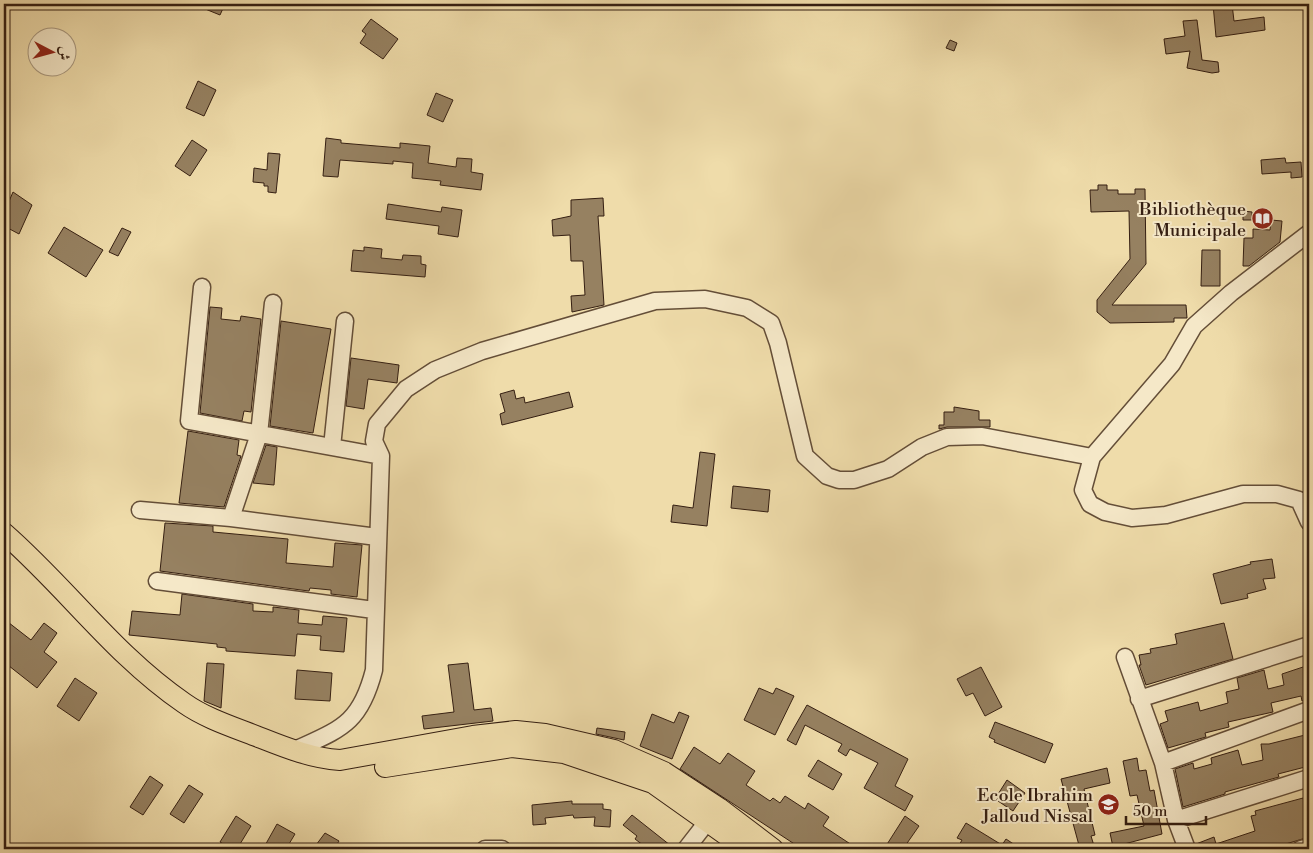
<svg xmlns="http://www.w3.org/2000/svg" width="1313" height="853" viewBox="0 0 1313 853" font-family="'Libre Bodoni',Amiri,serif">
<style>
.building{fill:#968161;stroke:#351f12}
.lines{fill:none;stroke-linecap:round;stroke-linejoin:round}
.minor-casing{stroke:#644e38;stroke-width:19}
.major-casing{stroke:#351f12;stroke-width:22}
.minor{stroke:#f5e8c8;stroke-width:16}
.major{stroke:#efdcaa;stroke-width:20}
.labels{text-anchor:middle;stroke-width:4;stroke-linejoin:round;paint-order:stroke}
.poi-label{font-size:18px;fill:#351f12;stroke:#f5e8c8;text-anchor:end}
</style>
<rect width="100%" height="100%" fill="#efdcaa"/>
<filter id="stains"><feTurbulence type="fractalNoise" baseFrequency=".004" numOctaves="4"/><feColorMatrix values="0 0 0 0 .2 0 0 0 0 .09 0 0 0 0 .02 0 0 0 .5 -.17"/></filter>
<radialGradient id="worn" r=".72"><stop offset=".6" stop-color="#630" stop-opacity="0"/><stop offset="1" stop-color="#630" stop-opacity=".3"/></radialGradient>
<!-- building -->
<path class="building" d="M193 4H225L220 15Z
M1213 4H1232L1234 21 1264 17 1265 30 1216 37Z
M371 19 398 39 383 59 360 43 366 34 362 31Z
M1197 20 1202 60 1218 62 1219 72 1212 73 1187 68 1190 51 1166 54 1164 39 1185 36 1183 21Z
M950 40 957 43 954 51 946 48Z
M198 81 216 90 204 116 186 108Z
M436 93 453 100 443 122 427 115Z
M326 138 341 140V143L400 148V143L430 146 428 163 456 167 457 158 472 159 471 172 483 174 481 190 440 185 441 181 412 178 413 163 393 161V164L340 160 338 177 323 176Z
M192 140 207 150 190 176 175 166Z
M268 153 280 154 276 193 268 192V186H264V183L253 182 254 168 267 170Z
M1285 158 1286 163 1301 162 1302 177 1291 178V172L1262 174 1261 160Z
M1098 185H1107V190H1118V194H1135V189H1145L1146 264 1112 305H1186L1187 318H1174V322L1110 323 1097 312V300L1130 259 1129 211 1091 212 1090 190H1098Z
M13 192 32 205 19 234 4 226V213Z
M603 198 604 216H598L604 305 572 312 571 296 585 295 583 261H571L570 235 553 236 552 220 571 216V200Z
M388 204 441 212 442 207 462 210 458 237 438 234 439 226 386 219Z
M1243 211 1252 212V220H1243Z
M1271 220 1282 221 1280 242 1249 266H1243L1244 238H1253V229L1270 230Z
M64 227 103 250 86 277 48 253Z
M122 228 131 232 118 256 109 252Z
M364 247 382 249 381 258 402 260 403 255 421 256V264L426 265 425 277 351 271 353 250 364 251Z
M1202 250H1220V286H1201Z
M210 307 222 308 221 319 240 321 241 316 261 319 251 412 244 411 242 421 200 413Z
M281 321 331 329 313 433 270 426Z
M351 358 399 365 397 383 368 379 364 409 346 406Z
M514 390 516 399 524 397 525 403 569 392 573 407 502 425 500 414 505 412 500 394Z
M954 407 979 411V420H990V427H947L939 429V425H944V412H954Z
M188 431 239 440 237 455 241 456 224 507 179 503Z
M266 445 277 447 274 485 253 483Z
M700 452 715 454 707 526 671 522 673 505 693 508Z
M733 486 770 490 768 512 731 508Z
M165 523 213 526V532L288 539 286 563 333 567 335 543 362 545 357 597 331 594V590L310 588 309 591 301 590 160 571Z
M1272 559 1275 578 1263 579 1266 589 1247 594 1248 598 1221 604 1213 574 1251 564 1250 562Z
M182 594 253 604V611L273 612V607L299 610 298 623 322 625 323 616 347 618 344 652 320 650 321 636 297 634 295 656 226 651V648L217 647V644L129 635 132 611 180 615Z
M4 619 31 640 44 623 57 633 44 652 57 662 37 688 4 662Z
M1224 623 1233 659 1146 685 1139 665H1141L1139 655 1151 653 1150 649 1177 644 1175 634Z
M207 663 224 664 221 708 204 701Z
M468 663 474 710 491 708 493 721 424 729 422 716 454 712 448 665Z
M1309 665V699L1302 701 1301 696 1271 703 1273 712 1228 722 1229 727 1205 733 1206 737 1168 748 1160 724 1168 721 1165 711 1198 702 1200 711 1228 703 1226 692 1239 689 1237 678 1264 670 1268 689 1284 685 1282 674Z
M981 667 1002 707 985 716 973 693 966 696 957 679Z
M297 670 332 673 330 701 295 699Z
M75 678 97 693 79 721 57 706Z
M759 688 773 694 776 688 794 696 775 735 744 720Z
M807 705 908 759 895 786 913 796 905 811 864 788 878 763 850 749 846 756 838 751 842 744 805 725 796 745 787 740Z
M679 712 689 716 672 759 640 746 652 714 674 723Z
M995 722 1053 744 1045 763 994 742 995 740 989 737Z
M597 728 625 732 624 740 596 734Z
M1309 734V766L1278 774 1279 777 1225 792V794L1183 807 1175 769 1193 763 1194 769 1212 764 1211 758 1238 750 1242 765 1263 760 1261 744H1269Z
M694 747 720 764 728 753 755 771 746 785 770 801 773 798 780 803 785 796 805 809 808 803 829 817 823 826 858 849H802L680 769Z
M1137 758 1139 771 1146 770 1150 791 1154 790 1162 834 1113 847 1110 833 1144 826 1137 795 1130 796 1123 761Z
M818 760 842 774 833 790 808 776Z
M1107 768 1110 783 1084 789 1095 835 1091 836 1095 849H1080L1061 779Z
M150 776 163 785 143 815 130 807Z
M1007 780 1025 793 1013 811 995 799Z
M189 785 203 794 184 823 170 814Z
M1303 798 1309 823V837L1269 849H1197L1196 844 1214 837 1216 844 1255 831 1251 816 1256 815 1255 811Z
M572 801V804H603V809L611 810 610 827 594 826 595 817 574 818 573 815 545 818 546 824 533 825 532 805Z
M632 815 675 849H648L635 839 637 836 623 825Z
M236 816 251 826 237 849H232L220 842Z
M905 816 919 826 903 849H884Z
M966 823 1002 845 1006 839 1021 849H957L962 840 957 838Z
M277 824 295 834 286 849H263Z
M325 833 339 841 334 849H313Z"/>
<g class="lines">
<defs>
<path id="minor" d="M1309 233 1231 293 1194 326 1172 364 1092 457 1083 490 1090 504 1105 512 1132 518 1166 515 1243 494H1277L1299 500 1309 522
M202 287 189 421 381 456 374 670C360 725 340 729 293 751
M332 447 345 321
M381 456 374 441 377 424 406 389 435 370 482 351 655 301 705 299 747 308 771 323 778 343 805 456 827 476 839 480H854L888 469 922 447 947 437 982 436 1092 457
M140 510 231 518 377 537
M231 518 259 434 273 303
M157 581 374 610
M1125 657 1163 763 1176 820 1187 849
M1139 699 1309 645
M1163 763 1309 710
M1176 820 1309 778
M485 849H502
M686 849 714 813
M1301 849 1309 847"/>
<path id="major" d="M4 533C67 588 114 655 184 703 205 718 233 727 256 736 284 747 310 758 340 760L473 736 516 731 545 734 614 750 664 772 719 808 773 849
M385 767 512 747 564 753 653 783 746 849"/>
</defs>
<!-- minor casing -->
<use href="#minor" class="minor-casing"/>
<!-- major casing -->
<use href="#major" class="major-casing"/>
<!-- minor -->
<use href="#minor" class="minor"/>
<!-- major -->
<use href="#major" class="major"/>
</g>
<!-- icons -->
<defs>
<symbol id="library-disc" viewBox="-11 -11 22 22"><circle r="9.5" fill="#8f2418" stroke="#f5e8c8"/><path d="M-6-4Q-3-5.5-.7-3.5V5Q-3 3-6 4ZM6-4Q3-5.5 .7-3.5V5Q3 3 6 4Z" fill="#fff"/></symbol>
<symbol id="school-disc" viewBox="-11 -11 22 22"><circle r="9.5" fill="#8f2418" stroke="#f5e8c8"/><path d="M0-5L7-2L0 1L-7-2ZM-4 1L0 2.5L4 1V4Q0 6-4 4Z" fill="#fff"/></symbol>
</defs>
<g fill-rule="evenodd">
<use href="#library-disc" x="1250" y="206" width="25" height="25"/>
<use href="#school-disc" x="1096" y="792" width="25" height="25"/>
</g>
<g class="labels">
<!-- poi labels -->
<g class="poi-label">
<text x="1246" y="215">Bibliothèque<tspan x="1246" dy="21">Municipale</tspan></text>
<text x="1093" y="801">Ecole Ibrahim<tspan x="1093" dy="21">Jalloud Nissal</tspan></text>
</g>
</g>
<!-- margin -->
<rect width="1313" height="853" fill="none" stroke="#efdcaa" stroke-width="20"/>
<rect x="5" y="5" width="1303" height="843" fill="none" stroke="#351f12" stroke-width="2.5"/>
<rect x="10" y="10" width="1293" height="833" fill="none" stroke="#351f12"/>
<!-- north arrow -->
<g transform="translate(52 52) rotate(96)"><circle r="24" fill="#f5e8c8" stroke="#a8987f"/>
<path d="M0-4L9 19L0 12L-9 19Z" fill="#8f2418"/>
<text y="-8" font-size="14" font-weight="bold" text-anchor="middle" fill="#351f12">ش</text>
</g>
<!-- scale -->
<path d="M1126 816v8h80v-8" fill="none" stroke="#351f12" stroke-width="2.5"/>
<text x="1133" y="816" font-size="15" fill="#351f12" stroke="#f5e8c8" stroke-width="4" paint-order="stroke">50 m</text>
<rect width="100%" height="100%" filter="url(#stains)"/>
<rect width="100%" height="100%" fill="url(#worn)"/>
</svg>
